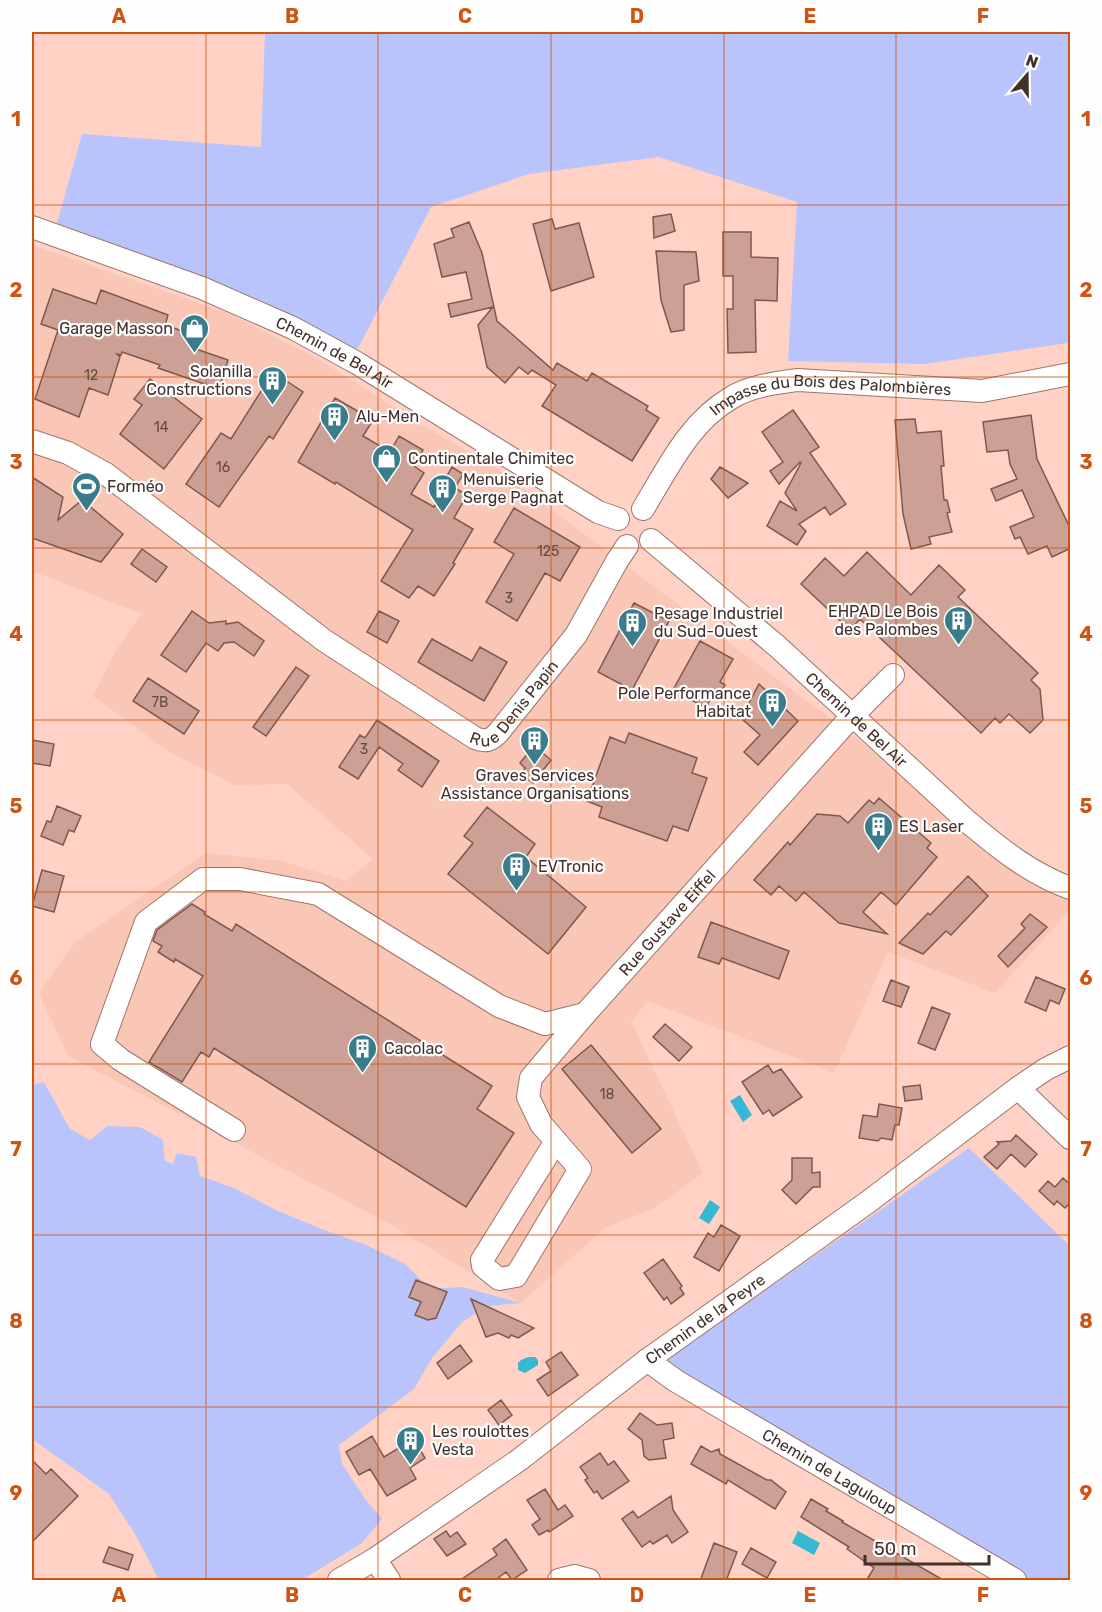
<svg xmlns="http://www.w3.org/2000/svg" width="1102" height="1612" viewBox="0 0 1102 1612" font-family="Rubik,sans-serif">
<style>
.built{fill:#fac6b6}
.green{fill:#b9c3fc}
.water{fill:#36b7d3}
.building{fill:#cca094;stroke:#7f584d;stroke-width:1.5}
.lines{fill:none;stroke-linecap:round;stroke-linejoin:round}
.minor-casing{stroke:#9e756a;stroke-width:24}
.minor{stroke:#fff;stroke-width:22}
.grid{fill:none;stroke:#cf5311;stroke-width:1.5;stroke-opacity:0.55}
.labels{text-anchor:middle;stroke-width:4.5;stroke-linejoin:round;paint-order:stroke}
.number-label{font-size:14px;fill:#644c45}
.poi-label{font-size:16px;fill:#42302b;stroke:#fefefe;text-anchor:start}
.street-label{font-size:16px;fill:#42302b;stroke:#fefefe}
.neatline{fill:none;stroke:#cf5311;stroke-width:2}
.grid-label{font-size:20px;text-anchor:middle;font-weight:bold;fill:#cf5311}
</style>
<rect width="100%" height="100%" fill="#ffd2c5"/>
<!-- built -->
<path class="built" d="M32 245 230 314 320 360 414 420 496 468 968 822 1070 891V910L995 993 888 952 834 1073 648 1001 631 1021 703 1173 653 1209 606 1227 521 1303 388 1223 68 1056 39 993 74 943 206 853 282 861 346 881 373 859 287 784 235 785 171 753 93 696 116 650 142 614 32 571Z"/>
<!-- green -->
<path class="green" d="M265 32H1070V331L1068 343 924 364 788 361 797 202 659 157 529 174 431 207 352 360 92 249 57 223 82 134 261 147Z
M44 1082 70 1129 90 1140 107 1126 140 1127 163 1140 165 1161 173 1164 177 1153 196 1157 200 1176 234 1188 276 1210 322 1229 366 1245 405 1264 430 1289 462 1287 521 1303 488 1306 462 1322 432 1358 414 1389 339 1445 342 1464 366 1500 382 1519 362 1543 302 1580H156L157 1576 135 1534 109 1494 32 1439V1085Z
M969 1148 1070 1246V1580H1026L682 1375 666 1360Z"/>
<!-- water -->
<path class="water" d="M740 1095 752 1115 743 1122 730 1101Z
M710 1200 720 1207 709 1224 699 1218Z
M528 1357H535L538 1360V1365L525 1373 518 1370V1363L521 1360Z
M798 1531 820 1543 814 1555 792 1543Z"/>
<!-- building -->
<path class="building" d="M671 214 675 231 654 238 653 217Z
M552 219 555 229 579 223 594 277 551 291 533 224Z
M469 222 482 253 497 321 553 370 557 363 587 381 592 373 648 406 646 410 659 418 632 461 542 406 556 385 532 370 528 374 519 367 505 383 487 367 478 325 493 307 451 317 448 304 472 299 466 272 442 277 434 244 454 237 451 229Z
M723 232H751V257L778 258 777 301 755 300 756 352 728 353 727 309H733V276H723Z
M656 251 696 252 699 281 684 285V330L671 332 661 300Z
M53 289 96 304 101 290 168 315 165 325 197 336 193 348 228 360 219 389 158 368 160 365 122 352 121 355 117 354 120 357 108 395 89 388 79 417 35 399 58 330 41 324Z
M273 372 303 392 273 439 269 436 219 507 186 484 221 433 231 439Z
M150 379 202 419 164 469 120 434 142 405 134 399Z
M335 398 373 420 363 436 390 452 399 436 423 450 414 466 424 473 411 494 434 507 448 484 444 481 452 467 463 474 455 488 467 495 454 518 473 529 453 563 455 564 434 596 418 586 409 598 381 581 413 530 336 482 335 484 298 462Z
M793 410 819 447 810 453 846 504 830 515 825 507 799 524 806 531 797 545 767 526 780 501 797 511 785 493 801 463 800 462 779 484 770 471 783 462 762 432Z
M1031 415 1037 459 1071 530V548L1052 557 1047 546 1028 554 1020 537 1015 539 1010 527 1034 517 1022 490 996 501 991 489 1017 479 1010 464 1008 450 987 452 983 422Z
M915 419 917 433 941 431 944 466H941L944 500H947L950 512 947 513 952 532 929 537 931 544 911 549 903 514 895 420Z
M720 467 748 483 728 498 711 479Z
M32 477 63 497 58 520 82 500 123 534 101 562 32 538Z
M514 508 580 547 560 581 545 573 517 621 486 602 514 554 494 542Z
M142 549 167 567 156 582 131 564Z
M867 552 911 595 939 565 965 590 958 597 1038 673 1031 680 1040 689 1043 720 1030 733 1009 714 1000 723 995 718 981 733 860 619 850 630 801 584 825 558 844 576Z
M634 603 669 621 632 690 598 672Z
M192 611 209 623 226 621V624L238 622 264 641 254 656 234 642 224 643 218 651 206 643 186 672 161 655Z
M379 611 399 621 387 643 367 632Z
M432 639 472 661 480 647 507 662 484 701 418 662Z
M700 641 733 659 720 682 725 685 718 698 712 695 706 708 673 690Z
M296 667 309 676 266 736 253 727Z
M148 678 199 711 184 734 133 701Z
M759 684 798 721 758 765 744 752 760 735 741 718Z
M377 720 439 761 422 787 398 770 403 764 379 747 358 779 339 767 360 735 365 738Z
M629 733 697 758 692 773 707 778 688 831 673 826 667 841 599 817 602 807 587 801 610 737 625 743Z
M32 740 54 744 50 766 32 763Z
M539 750 551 760 533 783 521 774 525 768 520 763 529 752 535 756Z
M879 798 931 843 927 848 937 857 896 905 881 892 863 912 887 934 839 923 804 892 796 901 779 886 771 895 754 880 788 842 790 845 817 814 840 816 848 823 869 800 874 804Z
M57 806 81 816 74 832 69 830 63 845 41 836 47 821 51 822Z
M487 807 535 844 526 857 586 907 548 954 448 874 473 843 464 836Z
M42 870 64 876 54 912 32 906Z
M968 876 988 896 951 935 946 931 923 954 899 943 928 913 930 915Z
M192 904 205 912 204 914 232 931 236 924 492 1086 477 1109 514 1133 466 1207 214 1048 209 1057 201 1052 182 1082 149 1062 203 976 175 959 174 962 158 952 162 946 153 941 157 930Z
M1030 914 1047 927 1008 967 998 956 1025 928 1021 924Z
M711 922 789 951 779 979 722 958 719 964 698 957Z
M1036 977 1065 989 1059 1004 1050 1000 1046 1011 1025 1002Z
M891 980 909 987 901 1007 883 1001Z
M932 1007 950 1014 935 1050 918 1043Z
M665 1024 692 1047 679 1061 653 1037Z
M591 1045 661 1129 632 1153 562 1069Z
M768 1065 773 1073 781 1069 802 1097 773 1116 769 1110 763 1114 742 1082Z
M920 1085 922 1099 905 1101 903 1087Z
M879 1104 902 1108 899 1125H895L892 1140 881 1138 878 1141 859 1138 863 1115 877 1117Z
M1016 1135 1037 1154 1025 1167 1011 1154 997 1169 984 1157 999 1144 997 1142 1011 1141Z
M792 1158H812V1173L820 1172V1187H813L796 1204 782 1190 792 1180Z
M1063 1178 1071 1185V1202L1065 1208 1057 1201 1054 1205 1039 1191 1048 1181 1055 1187Z
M721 1225 740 1236 719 1271 694 1257 708 1233 714 1237Z
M663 1259 682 1286 680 1288 684 1294 671 1304 667 1297 664 1300 644 1273Z
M416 1280 447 1292 436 1318 428 1320 415 1315 421 1302 409 1297Z
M471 1299 534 1328 518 1338 511 1335 509 1338 498 1333 486 1337Z
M460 1345 472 1361 448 1379 437 1363Z
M561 1352 578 1375 548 1396 537 1380 551 1371 546 1362Z
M501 1400 512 1415 499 1425 488 1410Z
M640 1413 657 1425 672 1423 674 1438 663 1440 666 1458 649 1460 644 1456 642 1440 628 1429Z
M372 1436 384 1457 414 1439 425 1458 410 1468 416 1479 387 1496 370 1469 359 1475 346 1452Z
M701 1446 711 1452 719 1449 720 1454 767 1480H771L786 1492 775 1509 728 1480 726 1484 691 1464Z
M600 1453 608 1465 614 1461 629 1481 602 1499 597 1491 594 1493 585 1480 588 1478 580 1467Z
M32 1460 46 1474 51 1469 78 1496 32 1542Z
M545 1489 558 1510 565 1505 573 1516 549 1532 548 1530 539 1535 532 1525 540 1519 527 1500Z
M671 1496 673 1510 688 1532 672 1543 667 1535 653 1544 650 1541 642 1547 622 1519 633 1511 638 1518Z
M811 1499 828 1509 826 1511 843 1521 842 1522 945 1581H866L874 1568 847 1549 849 1547 801 1517Z
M446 1531 450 1537 457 1532 466 1544 447 1556 434 1539Z
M506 1539 527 1570 512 1580 506 1572 494 1581H459L497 1555 493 1549Z
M714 1543 737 1552 726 1581H700Z
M109 1547 133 1555 128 1570 103 1562Z
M751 1548 776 1562 767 1578 742 1564Z"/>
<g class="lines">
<defs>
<g id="minor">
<path id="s1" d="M32 227 202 288 293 328 357 363 598 512 618 519"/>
<path id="s2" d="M32 441 68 453 106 474 325 641 475 738C486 742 490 741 498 733L576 635 617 561 627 546"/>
<path id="s3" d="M643 509C667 470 689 422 731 398 750 386 776 383 798 380L982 391 1070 374"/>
<path id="s4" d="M651 540 778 647 968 822C999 848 1031 874 1070 888"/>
<path d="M1018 1088 1070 1138"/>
<path d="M234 1130 121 1060 102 1044 146 922 203 879H240L318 894 499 1006 545 1024 585 1014"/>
<path id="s5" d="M556 1141 482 1260 483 1266 499 1279 516 1276 580 1169 541 1124 528 1097 531 1078 585 1014 852 716 893 675"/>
<path id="s6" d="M647 1360 676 1381 1015 1580"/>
<path d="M375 1559 389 1580"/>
<path id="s7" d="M339 1580 375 1559 519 1460 646 1361 868 1202 1018 1088 1046 1069 1070 1057"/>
<path d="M559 1580 575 1576 589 1580"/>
</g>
</defs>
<!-- minor casing -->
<use href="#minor" class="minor-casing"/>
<!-- minor -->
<use href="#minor" class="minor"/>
</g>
<!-- grid -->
<path class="grid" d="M206 32V1580M378 32V1580M551 32V1580M724 32V1580M896 32V1580M32 205H1070M32 377H1070M32 548H1070M32 720H1070M32 892H1070M32 1064H1070M32 1235H1070M32 1407H1070"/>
<!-- icons -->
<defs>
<symbol id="shop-pin" viewBox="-11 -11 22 30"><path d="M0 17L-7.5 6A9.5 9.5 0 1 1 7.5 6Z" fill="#397c8c" stroke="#fefefe"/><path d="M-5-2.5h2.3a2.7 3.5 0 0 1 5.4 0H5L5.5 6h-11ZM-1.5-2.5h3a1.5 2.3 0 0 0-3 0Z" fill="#fff"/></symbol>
<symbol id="building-pin" viewBox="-11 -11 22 30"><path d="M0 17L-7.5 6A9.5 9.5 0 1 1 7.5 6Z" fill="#397c8c" stroke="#fefefe"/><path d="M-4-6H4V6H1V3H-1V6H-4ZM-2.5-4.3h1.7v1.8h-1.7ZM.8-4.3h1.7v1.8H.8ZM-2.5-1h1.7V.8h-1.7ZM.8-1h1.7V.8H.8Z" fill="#fff"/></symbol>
<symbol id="stadium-pin" viewBox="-11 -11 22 30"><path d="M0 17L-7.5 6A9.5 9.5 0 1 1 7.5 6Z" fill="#397c8c" stroke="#fefefe"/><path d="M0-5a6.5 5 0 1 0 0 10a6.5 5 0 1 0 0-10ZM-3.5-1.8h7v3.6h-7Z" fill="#fff"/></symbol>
</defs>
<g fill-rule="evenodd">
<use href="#shop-pin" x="178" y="312" width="33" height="45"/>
<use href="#building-pin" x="256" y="364" width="33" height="45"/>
<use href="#building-pin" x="318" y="400" width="33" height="45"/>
<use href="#shop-pin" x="370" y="442" width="33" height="45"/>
<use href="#stadium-pin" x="70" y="470" width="33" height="45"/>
<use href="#building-pin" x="426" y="472" width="33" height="45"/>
<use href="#building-pin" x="942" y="604" width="33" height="45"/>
<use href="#building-pin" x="616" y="606" width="33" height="45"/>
<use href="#building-pin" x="756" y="686" width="33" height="45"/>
<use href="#building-pin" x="518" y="724" width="33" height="45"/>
<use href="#building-pin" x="862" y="810" width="33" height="45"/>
<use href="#building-pin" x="500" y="850" width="33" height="45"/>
<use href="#building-pin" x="346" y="1032" width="33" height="45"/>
<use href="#building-pin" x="394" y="1424" width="33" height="45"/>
</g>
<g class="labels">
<!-- number labels -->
<g class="number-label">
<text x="91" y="380">12</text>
<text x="161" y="432">14</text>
<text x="223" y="472">16</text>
<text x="548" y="556">125</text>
<text x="509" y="603">3</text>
<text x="160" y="707">7B</text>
<text x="364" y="754">3</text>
<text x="607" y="1099">18</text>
</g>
<!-- poi labels -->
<g class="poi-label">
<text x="173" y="334" text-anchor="end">Garage Masson</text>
<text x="252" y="377" text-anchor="end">Solanilla<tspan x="252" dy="18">Constructions</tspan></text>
<text x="356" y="422">Alu-Men</text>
<text x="408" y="464">Continentale Chimitec</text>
<text x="463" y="485">Menuiserie<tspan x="463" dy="18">Serge Pagnat</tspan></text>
<text x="107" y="492">Forméo</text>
<text x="938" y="617" text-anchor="end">EHPAD Le Bois<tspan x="938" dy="18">des Palombes</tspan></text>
<text x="654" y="619">Pesage Industriel<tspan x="654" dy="18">du Sud-Ouest</tspan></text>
<text x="751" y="699" text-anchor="end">Pole Performance<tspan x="751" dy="18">Habitat</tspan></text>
<text x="535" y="781" text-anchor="middle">Graves Services<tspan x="535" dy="18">Assistance Organisations</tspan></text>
<text x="899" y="832">ES Laser</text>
<text x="538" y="872">EVTronic</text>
<text x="384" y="1054">Cacolac</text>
<text x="432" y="1437">Les roulottes<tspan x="432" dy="18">Vesta</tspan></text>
</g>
<!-- street labels -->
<g class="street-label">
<text dy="6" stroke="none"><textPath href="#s1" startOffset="328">Chemin de Bel Air</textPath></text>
<text dy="6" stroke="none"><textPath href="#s3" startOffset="243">Impasse du Bois des Palombières</textPath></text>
<text dy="6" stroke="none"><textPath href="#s2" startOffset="591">Rue Denis Papin</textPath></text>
<text dy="6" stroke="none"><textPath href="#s4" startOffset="273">Chemin de Bel Air</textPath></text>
<text dy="6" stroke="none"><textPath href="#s5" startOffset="624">Rue Gustave Eiffel</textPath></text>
<text dy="6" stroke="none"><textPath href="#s7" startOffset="450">Chemin de la Peyre</textPath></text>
<text dy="6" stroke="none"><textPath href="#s6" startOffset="214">Chemin de Laguloup</textPath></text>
</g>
</g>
<!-- border -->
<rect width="1102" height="1612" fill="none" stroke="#fefefe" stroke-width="66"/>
<!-- north arrow -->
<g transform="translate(1027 75) rotate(20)" stroke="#fefefe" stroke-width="4.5" paint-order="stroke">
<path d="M0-4.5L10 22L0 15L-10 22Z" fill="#42302b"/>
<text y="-9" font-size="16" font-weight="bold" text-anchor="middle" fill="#42302b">N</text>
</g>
<!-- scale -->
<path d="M865 1555v9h124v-9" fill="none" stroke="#42302b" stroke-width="3"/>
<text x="874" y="1555" font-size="18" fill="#42302b" stroke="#fefefe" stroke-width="4.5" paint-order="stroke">50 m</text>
<rect x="33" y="33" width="1036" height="1546" class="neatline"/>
<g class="grid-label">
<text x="119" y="23">A</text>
<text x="292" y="23">B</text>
<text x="465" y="23">C</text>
<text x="637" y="23">D</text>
<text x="810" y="23">E</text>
<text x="983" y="23">F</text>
<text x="16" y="126">1</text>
<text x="1086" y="126">1</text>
<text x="16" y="297">2</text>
<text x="1086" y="297">2</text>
<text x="16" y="469">3</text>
<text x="1086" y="469">3</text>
<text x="16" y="641">4</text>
<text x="1086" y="641">4</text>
<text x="16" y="813">5</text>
<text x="1086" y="813">5</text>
<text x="16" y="985">6</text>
<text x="1086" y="985">6</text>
<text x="16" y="1156">7</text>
<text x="1086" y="1156">7</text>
<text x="16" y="1328">8</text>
<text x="1086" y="1328">8</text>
<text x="16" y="1500">9</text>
<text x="1086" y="1500">9</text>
<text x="119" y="1602">A</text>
<text x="292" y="1602">B</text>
<text x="465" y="1602">C</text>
<text x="637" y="1602">D</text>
<text x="810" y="1602">E</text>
<text x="983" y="1602">F</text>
</g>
</svg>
